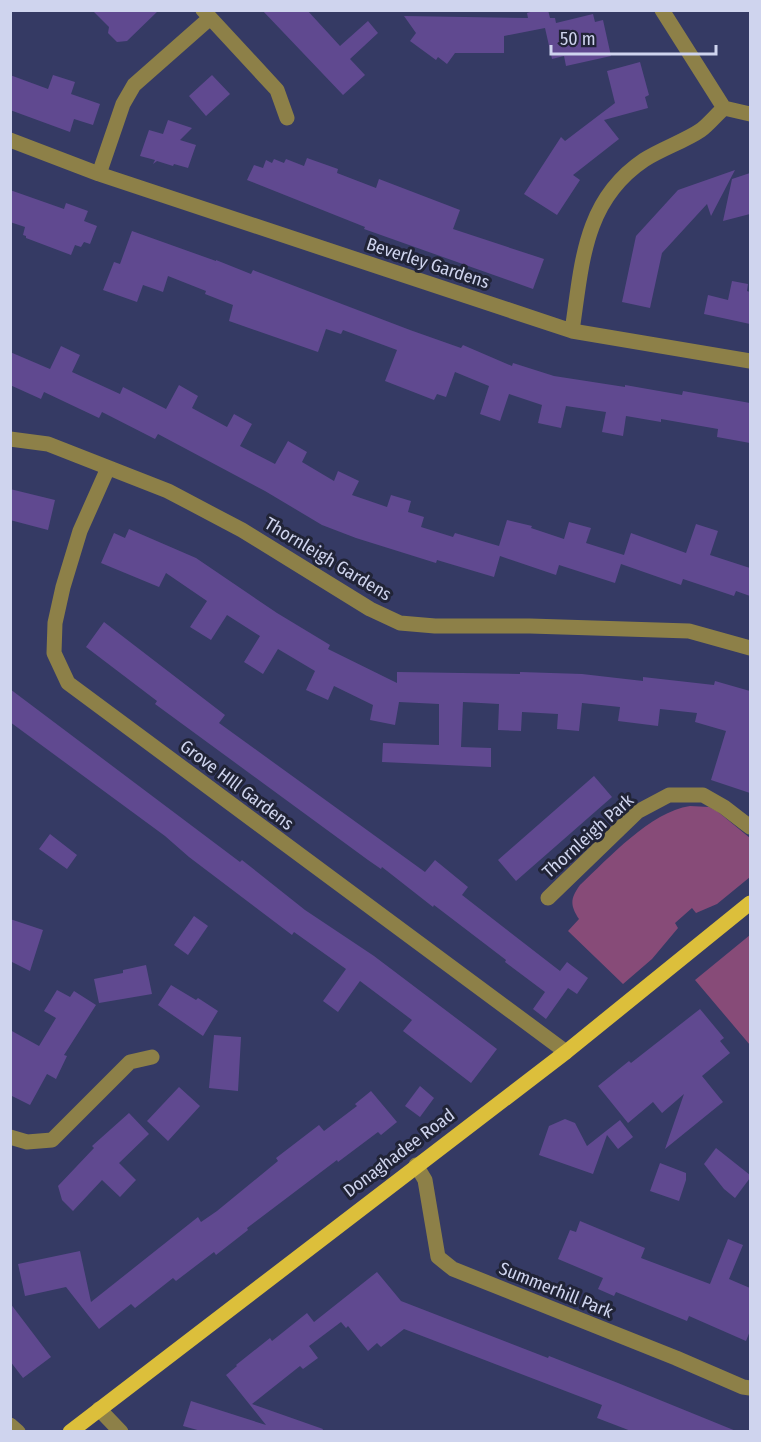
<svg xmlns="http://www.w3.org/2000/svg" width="761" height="1442" viewBox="0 0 761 1442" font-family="'Fira Sans Condensed',sans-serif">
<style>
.green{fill:#874b78}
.building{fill:#604990}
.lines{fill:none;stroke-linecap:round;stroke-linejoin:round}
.minor{stroke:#8d8048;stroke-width:15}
.major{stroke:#dcbf3b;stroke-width:15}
.labels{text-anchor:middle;stroke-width:6;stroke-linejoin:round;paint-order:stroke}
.street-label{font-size:18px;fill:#cfd4ee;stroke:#212437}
</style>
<rect width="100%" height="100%" fill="#353a64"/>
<!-- green -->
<path class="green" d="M690 806 709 807 717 811 750 838V877L717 904 696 913 692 908 675 923 678 928 652 959 623 984 568 931 579 919C570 905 570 899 580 885 609 858 650 812 690 806Z
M750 935V1045L695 980Z"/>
<!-- building -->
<path class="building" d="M92 10H159L127 41 117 42 108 33 109 27Z
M262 10H307L340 46 368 21 378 33 350 59 365 75 343 95Z
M537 10H548L550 18H555L556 23 593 14 595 22 603 20 611 56 566 66 564 56 552 59 545 28 504 36V53H455L447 64 438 57 436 60 410 41 416 33 404 16 528 18 527 13Z
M640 62 649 95 645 97 648 108 604 120 619 139 573 175 580 180 557 215 524 194 561 137 565 141 615 103 607 71Z
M10 75 48 89 53 75 75 82 71 94 100 104 93 125 74 119 70 132 10 110Z
M212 75 230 94 206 116 189 96Z
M168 120 192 128 180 140 196 145 188 168 174 164 173 166 157 161 153 164 155 160 140 156 149 130 163 134Z
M307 158 338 169 337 173 376 188 379 179 460 210 453 229 544 259 533 289 364 229 365 227 247 180 254 165 263 168 266 160 272 163 274 159 284 163 286 159 304 166Z
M735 170 711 216 707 204 662 253 650 308 622 302 636 236 678 190Z
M750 173V214L723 221 732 179Z
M10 190 64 209 66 203 88 211 84 221 97 226 90 244 84 242 81 247 75 245 71 255 26 238V236L23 235 25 227 10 222Z
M132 231 216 261V260L251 274 253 270 410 330 461 348 463 345 512 366 513 363 554 376 625 387V385L682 395 683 391 750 403V443L717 437 718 429 661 419V422L626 416 623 436 602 432 606 412 566 406 561 428 538 423 542 405 509 394 500 421 480 414 489 386 455 372 446 397 437 394 434 400 385 381 397 350 343 330 341 334 326 329 318 352 229 321 233 305 205 294 206 291 168 276 163 292 143 285 137 302 103 290 114 262 120 264Z
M732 281 748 284 747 291 750 292V324L704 314 708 295 728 300Z
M61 346 80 355 72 372 120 394 123 387 166 409 179 385 198 396 192 408 227 427 234 414 252 424 240 446 275 464 288 441 307 452 302 462 334 481 338 471 359 481 352 495 387 507 391 495 411 501 408 512 424 517 421 527 453 537 455 533 499 546 507 520 532 526 531 528 564 539 569 522 591 528 586 543 624 555 631 533 686 553 696 524 718 531 710 555 750 568V596L736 591 734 596 683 579 681 585 621 564 615 583 559 565 556 575 500 556 494 577 437 560 436 563 356 538 322 525 265 491 158 434 155 439 102 412 99 418 44 392 41 399 10 385V352L50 369Z
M10 489 55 500 48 530 10 520Z
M129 529 196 558 277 613 330 645 328 649 397 683V672L520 674V672L582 674 643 681V677L714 685 715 681 750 691V793L711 780 726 731 695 722 697 713 660 709 658 726 618 721 620 707 582 703 579 731 557 729 558 714 522 712 521 731 498 730 499 704 463 702 461 747 491 748V767L382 762 383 743 439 745V704L399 702 395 725 370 720 373 705 334 686 328 700 306 690 315 671 278 649 263 674 244 662 260 636 227 615 211 640 190 627 207 601 166 573 159 587 101 563 114 533 125 538Z
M104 622 225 715 219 723 425 872 435 860 468 887 462 895 560 971 567 962 588 978 577 994 568 988 546 1019 533 1009 545 992 505 962 506 960 434 905 433 907 382 867 381 869 368 860 155 704 157 701 86 647Z
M10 689 240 862 242 860 305 910 374 956 497 1049 471 1083 403 1031 412 1020 360 981 338 1012 323 1001 346 969 294 932 292 935 189 857 165 836 10 722Z
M594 776 612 797 516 881 498 860Z
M50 834 77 855 67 869 39 849Z
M194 916 208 926 188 955 174 945Z
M10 919 43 930 30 971 10 961Z
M146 965 152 994 99 1003 94 979 123 973V970Z
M171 985 196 1000 198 998 218 1011 203 1036 158 1005Z
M57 990 70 997 74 991 96 1005 64 1055 67 1056 56 1079 47 1074 30 1105 10 1095V1030L39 1046 56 1018 44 1011Z
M700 1009 724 1038 720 1041 730 1053 702 1076 723 1102 665 1149 684 1094 662 1113 653 1102 628 1123 598 1086 629 1061 631 1063Z
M214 1035 241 1037 238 1091 209 1088Z
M420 1086 434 1098 420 1117 405 1106Z
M179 1087 200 1106 168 1141 147 1121Z
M371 1091 397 1122 381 1135 378 1132 338 1162 337 1160 247 1228 248 1230 216 1255 214 1252 176 1281 173 1278 135 1308 131 1304 99 1329 66 1287 25 1296 18 1264 80 1251 91 1302 198 1217 201 1222 217 1211 278 1161 276 1158 319 1125 324 1131 357 1106 355 1104Z
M129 1113 149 1134 119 1163 136 1180 120 1197 102 1180 73 1211 62 1200 58 1186 94 1148 92 1146Z
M565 1119 575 1123 587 1146 620 1120 633 1137 618 1149 607 1135 593 1174 539 1155 549 1126Z
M716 1148 750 1175V1178L735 1198 724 1189 704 1164Z
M660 1163 686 1173V1180L679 1201 650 1191Z
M580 1221 645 1248 641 1258 710 1284 728 1239 743 1245 729 1279 750 1288V1331L746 1341 689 1316 687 1321 616 1292 614 1296 598 1289 603 1278 558 1259 570 1230 576 1232Z
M377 1272 401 1301 548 1358 549 1356 618 1383 736 1431H631L597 1418 602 1405 404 1329 381 1347 377 1343 368 1351 348 1326 346 1328 341 1322 309 1346 318 1358 303 1369 300 1366 252 1404 323 1429 322 1431H201L183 1426 191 1401 266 1425 226 1375 237 1366 236 1365 270 1338 272 1341 307 1313 314 1322Z
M10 1303 51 1357 23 1378 10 1361Z"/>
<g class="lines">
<!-- minor -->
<path class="minor" d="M203 10 277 90 287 118
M662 10 724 108
M724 108 750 114
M10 140 99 174 572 331 750 361
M99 174 123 104 134 85 210 18
M572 331C582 265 583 201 644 160 661 149 685 141 701 130 709 124 716 115 724 108
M10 439 48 444 168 491 242 530 370 609 400 623 435 626H530L689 631 750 648
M108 468 80 531 63 587 55 623 54 653 68 683 566 1052
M548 898 637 812 669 795H703L724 807 750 827
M10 1137 27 1142 52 1140 130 1062 152 1057
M416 1165 425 1180 438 1257 453 1269 676 1358 743 1387 750 1388
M99 1409 121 1432
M10 1425 18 1432"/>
<!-- major -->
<path class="major" d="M70 1432 566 1052 750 903"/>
</g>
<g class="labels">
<!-- street labels -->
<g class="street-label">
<text transform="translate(428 263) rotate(18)" y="6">Beverley Gardens</text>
<text transform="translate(328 559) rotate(31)" y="6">Thornleigh Gardens</text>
<text transform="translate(237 785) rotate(37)" y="6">Grove HIll Gardens</text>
<text transform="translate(588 836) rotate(-42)" y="6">Thornleigh Park</text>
<text transform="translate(399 1153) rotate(-37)" y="6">Donaghadee Road</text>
<text transform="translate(556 1290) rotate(22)" y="6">Summerhill Park</text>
</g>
</g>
<!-- border -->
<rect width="761" height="1442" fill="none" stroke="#cfd4ee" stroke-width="24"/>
<!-- scale -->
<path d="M551 45v9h165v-9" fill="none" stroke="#cfd4ee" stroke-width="3"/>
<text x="560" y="45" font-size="18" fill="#cfd4ee" stroke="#212437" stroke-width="4.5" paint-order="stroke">50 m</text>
</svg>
